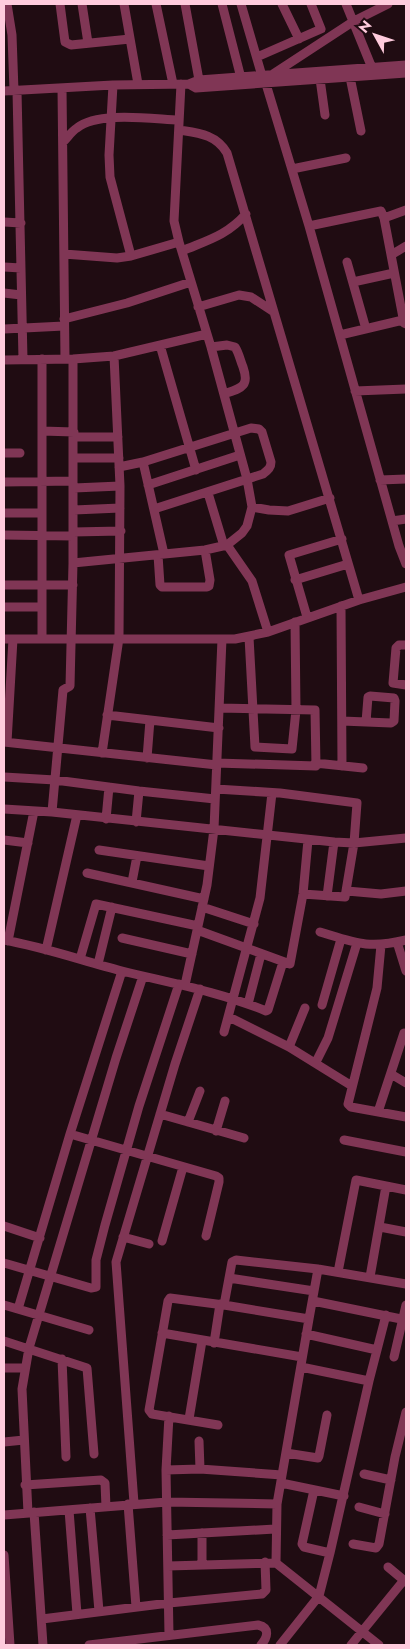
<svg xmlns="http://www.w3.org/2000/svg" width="410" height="1649" viewBox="0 0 410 1649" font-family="Jost,sans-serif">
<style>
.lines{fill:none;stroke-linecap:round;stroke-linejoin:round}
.minor{stroke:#803655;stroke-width:9}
</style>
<rect width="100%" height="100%" fill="#200c12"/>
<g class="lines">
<!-- minor -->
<path class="minor" d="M7 4 12 35 14 91
M60 4 65 42 71 45 130 39
M82 4 88 43
M124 4 138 84
M156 4 173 84
M185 4 199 80
M222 4 241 78
M241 4 262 76
M282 4 299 39
M346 4 372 68
M257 57 321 29 311 4
M273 74 354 21 388 4
M350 77 361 131
M320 79 325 115
M189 84 196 88 406 73
M266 84 309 226 399 546 406 564
M113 85 109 155 110 177 131 256
M62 88 65 359
M4 91 113 85 189 84 199 80 406 65
M17 91 23 359
M179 130C198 133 216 134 227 153L359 600
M63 142C68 137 72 131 77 128 98 111 152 119 179 120
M292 169 346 158
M384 218 406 210
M4 222 21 223
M309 226 381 211 384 218 404 323 406 324
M182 251C208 240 226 236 246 214
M64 254 117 258 131 256 179 242
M391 255 406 246
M347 262 366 329
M4 267 21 268
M353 282 394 273
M4 293 21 295
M198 307 239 295 251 297 274 312
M64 319 127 303 191 282
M4 329 64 326
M340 335 403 320
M160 345 196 470
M211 347 227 345 235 347C239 353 240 360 243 367 250 387 241 388 224 394
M73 359V563
M4 360 73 359 114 356 207 334
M355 391 406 389
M42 431 74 432
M74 437H118
M4 453H20
M74 458H119
M143 462 164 554
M119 467 143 462 251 428 259 429 262 432 271 462C271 468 268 470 263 474L154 509
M380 480 406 479
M4 482 73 481
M148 485 240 455
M74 488 120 486
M208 493 224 546
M252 507 269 510 288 511 330 498
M74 510 120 508
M4 513H42
M392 521 406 519
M73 532 121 531
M4 535 73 536
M227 545 252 581 268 632
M158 555 160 585 162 587H207L209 586 210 580 205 550
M295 580 348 564
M4 585H73
M341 606 342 766
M4 607H42
M307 617 289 555 342 539
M249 637 255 747 292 749 296 710 295 622
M42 638V359
M4 639H235L268 632 359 600 406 587
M406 645H399L396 648 393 683 406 685
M107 715 219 728
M342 721 391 723 394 721 395 701 394 698 370 696 368 697 366 722
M4 742 217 765
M7 742 13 639
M102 753 119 638 120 486 114 356
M147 758 150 720
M217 763 316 766 315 710 219 708
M315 763 363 768
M4 777 55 780 139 791 215 799
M216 789 280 793 357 803 354 843 345 897 303 894
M4 809 52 812 334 842 354 843 406 838
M52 812 63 690 70 686 73 563 205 550 227 545 242 533 247 526 252 507 247 479 211 347 179 242 174 221 181 84
M106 819 109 787
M136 822 139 791
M4 840 28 843
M99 850 209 866
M87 873 204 899
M132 882 137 856
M347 891 381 894 406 891
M327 896 334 842
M202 907 254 924
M197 930 290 964 303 894 308 840
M320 932C356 943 368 949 406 940
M122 938 192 954
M4 940C44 947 83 961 122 971 171 983 220 992 266 1011L268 1010 283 962
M8 941 34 811
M397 942 406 971
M381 945 377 988 348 1104 351 1107 406 1117
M46 950 77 815
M80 959 96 904 198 926
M98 964 112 907
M185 985 207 885 214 829 222 639
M248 1004 261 954
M322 1005 341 939
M229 1017 289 1047 352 1086
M224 1032 260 898 272 793
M289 1047 305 1008
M316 1062 328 1038 357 943
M391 1074 406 1083
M378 1112 404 1033
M160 1114 244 1138
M188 1122 200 1091
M216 1131 225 1101
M70 1134 216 1176 219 1178V1182L206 1236
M344 1140 406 1152
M4 1226 40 1238
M380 1227 406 1232
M123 1237 149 1244
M162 1241 183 1167
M4 1263 91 1288 96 1287V1260L105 1225 139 1106 179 984
M338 1272 356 1180 406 1190
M370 1277 386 1186
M229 1278 314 1291
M313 1301 406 1320
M4 1305 89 1330
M224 1305 232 1262 236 1260 318 1269 406 1284
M18 1309 70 1134 122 971
M309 1319 318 1269
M162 1333 302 1357
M306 1334 377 1350
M4 1341 87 1368 94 1454
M214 1343 220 1304
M394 1357 406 1305
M62 1359 66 1457
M301 1367 369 1381
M4 1368H25
M169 1416 166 1470 169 1635
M189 1419 202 1341
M218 1425 152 1414 149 1410 168 1301 170 1298 224 1305 309 1319 277 1504 276 1563
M199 1441 200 1469
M4 1442 24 1440
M286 1453 318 1458 319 1456 327 1415
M166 1470 200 1469 282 1475
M364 1474 391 1480
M281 1483 344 1496
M25 1485 101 1480 105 1483 106 1507
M314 1490 302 1544 304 1547 330 1553
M134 1503 116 1262 175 1064 200 989
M128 1504 136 1607
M359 1507 385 1514
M90 1508 99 1611
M69 1510 77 1614
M34 1512 43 1645
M28 1513 22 1389 29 1348 116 1058 143 976
M4 1515 167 1502 277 1504
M167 1535 275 1529
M353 1544 376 1548 379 1544 395 1457 406 1412
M4 1555 10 1645
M202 1565V1533
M168 1566 276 1563 379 1645
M388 1567 406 1582
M42 1619 169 1603 262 1594 266 1590 265 1562
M89 1645 258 1625C271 1628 267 1638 261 1645
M280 1645 319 1596 330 1553 369 1381 386 1315
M351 1645 404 1580"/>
</g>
<!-- border -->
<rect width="410" height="1649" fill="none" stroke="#ffcbdd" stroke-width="10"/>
<!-- north arrow -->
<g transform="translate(375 35) rotate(310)" stroke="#200c12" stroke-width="4" paint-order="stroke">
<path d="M0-4L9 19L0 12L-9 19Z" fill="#ffcbdd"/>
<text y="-8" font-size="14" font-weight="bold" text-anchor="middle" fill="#ffcbdd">N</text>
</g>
</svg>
